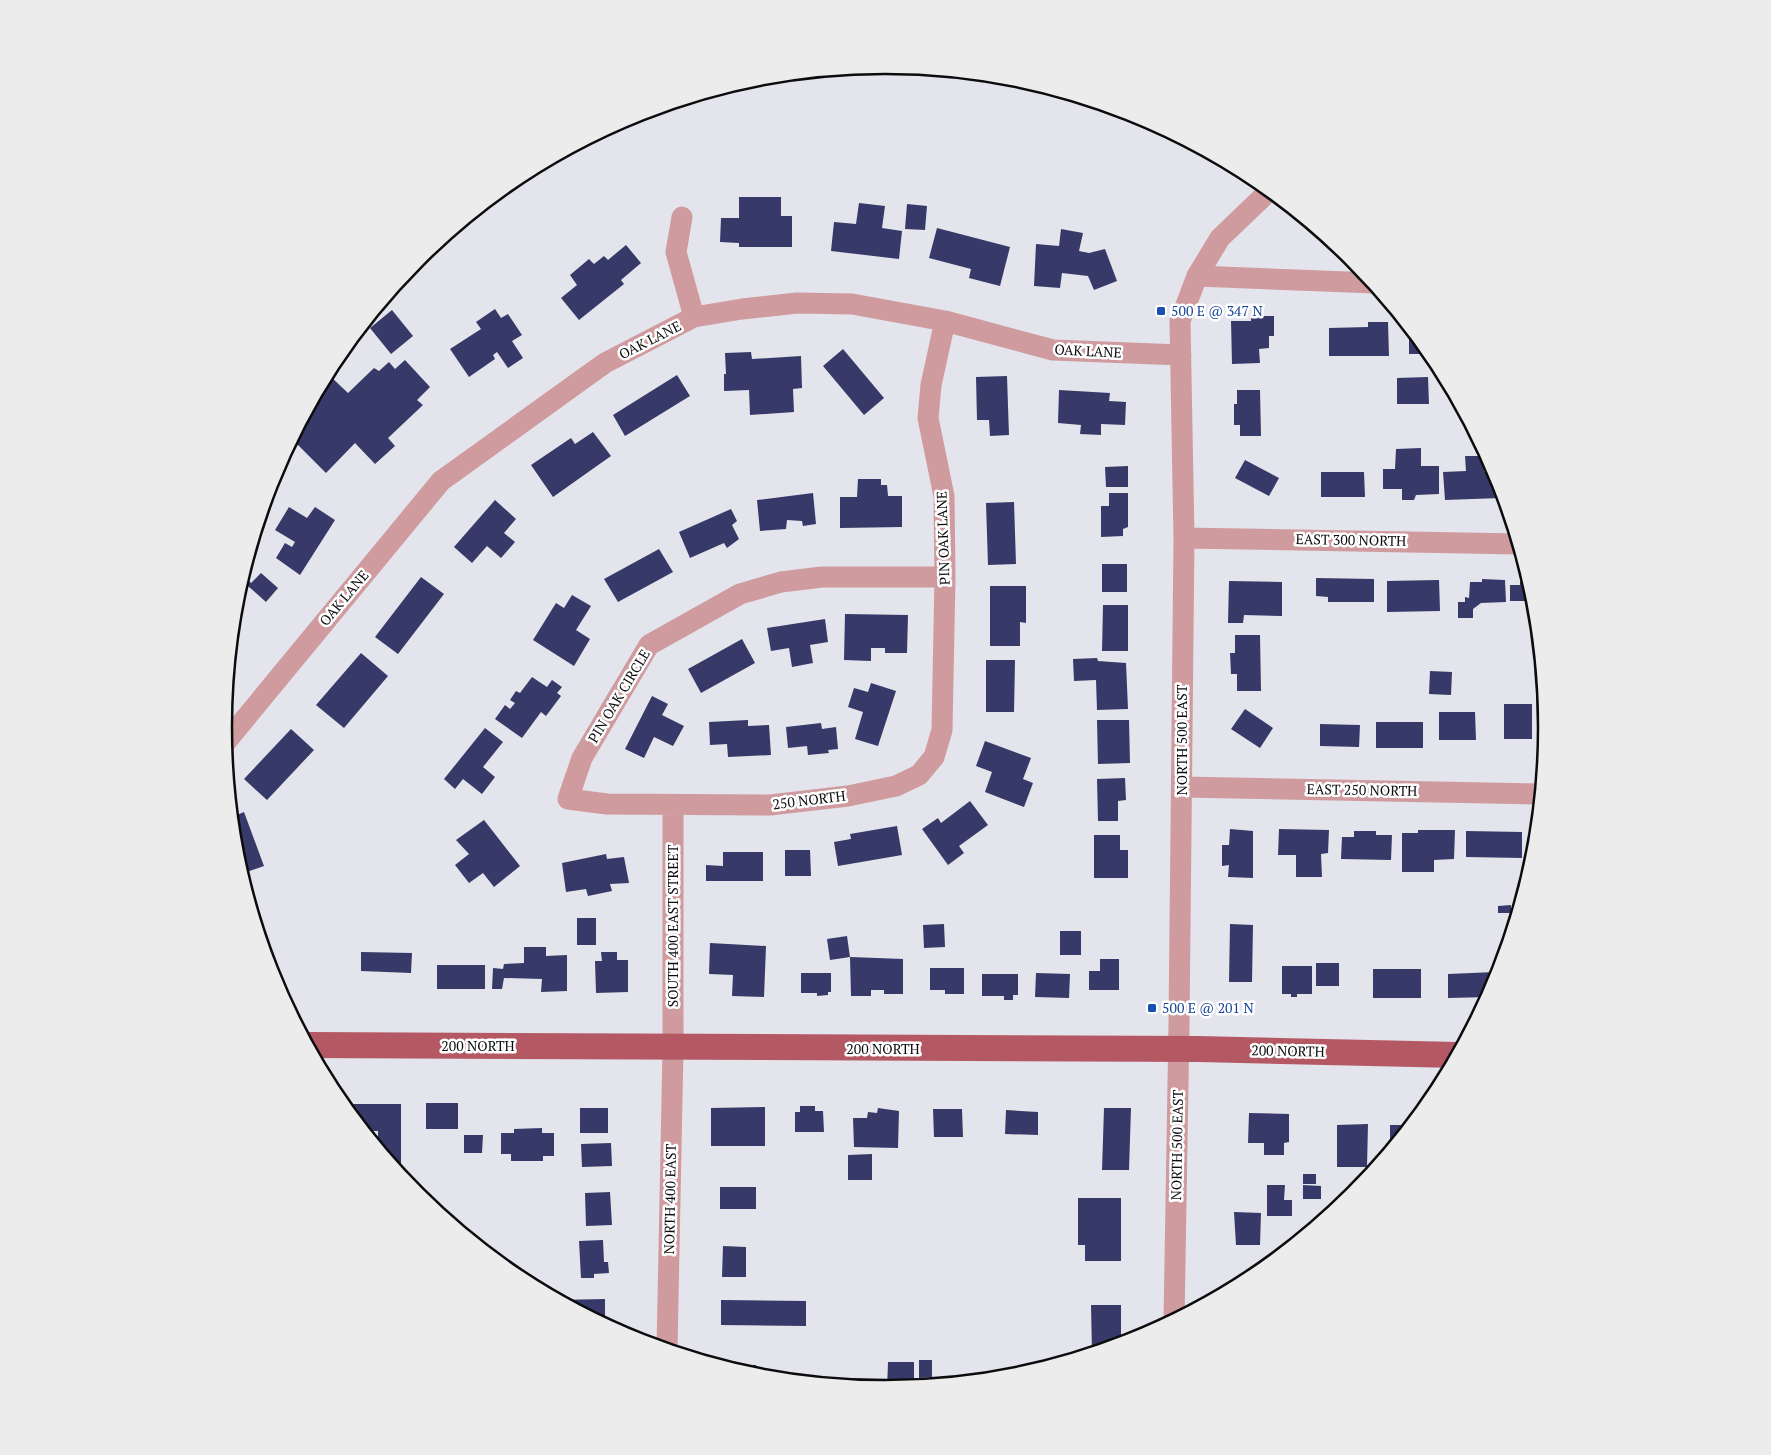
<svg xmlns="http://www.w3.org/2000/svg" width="1771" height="1455" viewBox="0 0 1771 1455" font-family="'PT Serif',serif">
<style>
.building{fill:#373a68}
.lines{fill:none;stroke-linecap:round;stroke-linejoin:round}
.minor{stroke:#cf9b9e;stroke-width:21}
.major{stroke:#b45964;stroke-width:26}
.transit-dot{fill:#1a4fb4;stroke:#fff;stroke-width:2}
.labels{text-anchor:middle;stroke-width:5;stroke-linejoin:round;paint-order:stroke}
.transit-label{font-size:14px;fill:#164399;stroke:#fff;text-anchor:start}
.street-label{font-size:14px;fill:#0c0c0f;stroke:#fff}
.rim{fill:none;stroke:#0c0c0f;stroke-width:2.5}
</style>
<rect width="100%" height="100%" fill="#e3e4ec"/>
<!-- building -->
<path class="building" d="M739 197H781V216H792V247H739V243L720 242 721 218H739Z
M859 203 885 206 882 228 902 231 899 259 831 251 834 222 856 224Z
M907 204 927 206 925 230 905 229Z
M937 228 1010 247 1000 286 969 278 971 269 929 258Z
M1061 229 1083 233 1079 251 1089 253 1105 249 1117 281 1094 290 1088 276 1062 273 1060 288 1034 286 1036 244 1059 246Z
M626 245 641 263 621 280 624 284 579 320 561 298 577 285 570 275 589 259 594 264 604 256 608 260Z
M495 309 501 318 508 314 522 335 512 341 523 358 508 368 497 352 493 355 495 359 469 377 450 349 481 329 476 322Z
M392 310 413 336 391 354 370 328Z
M1251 316H1274V336H1269V348L1259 349 1260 363 1232 364 1231 321H1251Z
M1368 322H1388L1389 356H1329V328L1368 327Z
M1409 326 1421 340 1432 354H1409Z
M843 349 884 398 864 415 823 366Z
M751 352 752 359 801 356 802 388 793 389 794 412 750 415 749 390 724 391V374H726L725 353Z
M405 360 430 387 417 400 423 405 388 438 395 446 375 464 355 443 326 473 292 439 297 430 309 418 305 415 321 385 330 376 348 393 374 368 379 371 389 362 395 369Z
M677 375 690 396 625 436 613 415Z
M1007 376 1009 435 990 436 989 420H977L976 377Z
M1428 377 1429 404H1397V378Z
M1059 390 1110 393 1109 401 1126 402 1125 425 1101 424V435L1080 434 1081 425 1058 423Z
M1237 390H1260L1261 436H1240V425H1234V404H1237Z
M593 432 611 456 553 497 531 465 571 438 575 444Z
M1421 448V466H1439V494L1416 495 1414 500H1402V489H1383V469H1395L1396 449Z
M1465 456H1483L1484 472H1496L1498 474 1500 481V498L1445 500 1443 472 1466 471Z
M1245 460 1279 478 1269 496 1235 478Z
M1128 466V487H1106L1105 467Z
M1321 472H1364L1365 497H1321Z
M858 479H881V485H887L888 496H902V527L840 528V497H857Z
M813 493 816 524 803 526 802 521 787 520 786 529 760 531 757 500Z
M1109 493H1128V527L1123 529V536L1101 537V506H1109Z
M495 500 516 519 504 533 515 542 501 558 487 546 472 563 454 547Z
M1014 502 1016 564 988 565 986 503Z
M289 507 307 518 315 507 335 520 300 575 276 558 285 543 292 547 295 542 275 530Z
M731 509 737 521 732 525 739 539 727 548 724 543 690 558 679 532Z
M659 549 673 572 618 602 604 579Z
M1102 564H1127V592H1102Z
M261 573 278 588 266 602 248 586 236 599 243 575 251 583Z
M421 577 444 594 398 654 375 637Z
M1316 578 1374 579V602H1328V597L1316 596Z
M1482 579 1505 580 1506 602 1481 603 1473 609V618H1458V602H1465V597L1469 598 1470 582H1482Z
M1439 580 1440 611 1387 612V581Z
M1229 581 1282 582V616L1244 615 1243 623H1228Z
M1520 581H1530L1536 601H1510V585H1520Z
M990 586H1026V623L1020 622V646H990Z
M572 595 591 606 576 630 590 639 574 666 533 640 556 603 564 608Z
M1103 605H1128V651H1102Z
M845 614 908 615 907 653H885V648H871V661L844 660Z
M825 619 828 642 810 645 813 663 792 667 789 648 771 651 767 628Z
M1235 635H1260L1261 691H1237V674H1231L1230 653H1235Z
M742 639 755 663 701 693 688 669Z
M361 653 388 676 344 728 316 705Z
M1097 658 1098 661 1126 663 1128 709 1097 710 1096 680 1074 681 1073 659Z
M986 660H1015L1014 712H986Z
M1430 671 1452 672 1451 695 1429 694Z
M532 677 547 687 552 680 562 687 557 693 561 696 546 716 541 712 522 738 495 719 505 705 510 709 515 703 510 700 516 691 520 693Z
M871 683 896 691 878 746 855 739 863 712 848 707 854 688 868 692Z
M652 696 668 704 662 715 684 726 673 746 654 737 644 758 625 749Z
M1504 704H1532V739H1504Z
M1245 709 1273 728 1260 748 1231 729Z
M1439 712H1475L1476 740H1439Z
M748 720V726L769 725 771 755 728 757 727 744 710 745 709 722Z
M1097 720H1129L1130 763 1098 764Z
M1376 722H1423V748H1376Z
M821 723 822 729 836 727 838 749 828 750 829 753 808 755 807 746 788 748 786 727Z
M1320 724 1360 725 1359 747 1320 746Z
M485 728 503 742 483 767 495 777 482 794 463 779 455 789 444 779Z
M291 729 314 750 267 800 244 779Z
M985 741 1031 758 1023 779 1033 783 1024 807 985 792 992 772 976 766Z
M1125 778 1126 800 1118 801V821H1098L1097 779Z
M970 801 988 825 959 846 964 853 948 865 922 829 938 818 941 823Z
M244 812 264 866 241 874 236 856 232 817Z
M484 820 520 866 494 887 483 873 469 883 455 865 469 854 456 840Z
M897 826 902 855 838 866 834 842 851 839 850 834Z
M1230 829 1253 831V878L1228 877 1229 865 1222 866V845H1229Z
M1279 829 1329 830 1328 853 1321 854 1322 877H1296V855H1278Z
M1418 830H1455L1454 859 1434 860V872H1402V833H1418Z
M1354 831H1376V835H1392L1391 860 1341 859 1342 837H1354Z
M1466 831 1522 832V858L1466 857Z
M1094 835H1120V850H1128V878H1094Z
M1532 839H1537L1535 857 1531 870Z
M785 850H810L811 876H785Z
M723 852H763V881H706V865L723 866Z
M606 854 607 859 624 857 629 883 610 884 612 891 588 896 586 889 566 892 562 863Z
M1511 905V913H1498V906Z
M577 918H596V945H577Z
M944 924 945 947 924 948 923 925Z
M1230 924 1253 925 1252 982H1229Z
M1060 931H1081V955H1060Z
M847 936 850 957 830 960 827 939Z
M710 943 766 946 764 997 732 996 733 975 709 974Z
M524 947H546V956L567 955V991L541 992 542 979 504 978 502 989H492L493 968 503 969 504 964 524 963Z
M361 952 412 953 411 973 361 971Z
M601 952H617V960H628V992L596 993 595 961H602Z
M850 957 903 959V994H884V990H871V996H851Z
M1100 959H1119V990H1089V971H1100Z
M1316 963H1339V986H1316Z
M437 965H485V989H437Z
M1282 966H1312V994H1297V997H1291V994H1282Z
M930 968H964V994H945V990H930Z
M1373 969H1421V998H1373Z
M1495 972V985L1489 997 1448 998V974Z
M801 973H831V992H828V995L817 996V993H801Z
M1036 973 1070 974 1069 998 1035 997Z
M982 974H1018V995H1013V1000H1004V996H982Z
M426 1103H458V1129H426Z
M353 1104H401V1166H393L378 1149V1131H364L353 1118Z
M800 1106H815V1111H823L824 1132H795V1112H800Z
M765 1107V1146H711V1108Z
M580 1108H608V1133H580Z
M878 1108 899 1111 898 1148 854 1147 853 1118H867L868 1112 877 1113Z
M1104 1108H1131L1129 1170H1102Z
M933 1109H962L963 1137H934Z
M1006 1110 1038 1112V1135L1005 1134Z
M1249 1113 1289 1114V1142L1284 1143V1155H1264V1143H1248Z
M1368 1124 1367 1167H1337V1125Z
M1390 1125H1412L1390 1152Z
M542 1128V1133H554V1156H543V1161H511V1154H501V1133H514V1129Z
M464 1135H483L482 1153H464Z
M611 1143 612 1166 582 1167 581 1144Z
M872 1154V1180H848V1155Z
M1303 1174H1316V1184H1303Z
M1267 1185H1285L1284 1200H1292V1216H1267Z
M1303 1185 1321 1186V1199H1303Z
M720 1187H756V1209H720Z
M610 1192 612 1225 586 1226 585 1193Z
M1078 1198H1121V1261H1085V1245H1078Z
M1234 1212 1261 1213 1260 1245H1236Z
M603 1240 604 1262H608L609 1273 594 1274V1278H581L579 1241Z
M723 1246 746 1247V1277H722Z
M605 1299V1325L557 1300Z
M721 1300 806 1301V1326L721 1325Z
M1091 1305H1121V1345L1092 1353Z
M919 1360H932V1377L919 1378Z
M888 1362H914V1387L887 1390Z
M756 1365V1377L728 1369V1366Z"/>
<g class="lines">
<!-- minor -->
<path class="minor" d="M682 217 676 252 694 317
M1197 276 1374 283
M1184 538 1519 544
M945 577H822L781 582 740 594 649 645 582 758 568 799 607 804 770 805 848 796 896 786 919 775 934 757 942 730 945 577 944 496 928 418 931 385 945 321
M225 743 441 481 605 363 694 317 742 309 797 303 852 304 945 321 1053 350 1181 355
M1182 787 1541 794
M1174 1321 1179 1024 1184 538 1180 321 1197 276 1220 238 1270 190
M667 1350 673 1048V805"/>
<!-- major -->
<path class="major" d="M308 1045 1199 1049 1458 1055"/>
</g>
<!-- markers -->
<g class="transit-dot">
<rect x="1156" y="306" width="10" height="10" rx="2.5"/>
<rect x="1147" y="1003" width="10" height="10" rx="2.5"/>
</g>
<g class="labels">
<!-- transit labels -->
<g class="transit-label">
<text x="1171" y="316">500 E @ 347 N</text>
<text x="1162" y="1013">500 E @ 201 N</text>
</g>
<!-- street labels -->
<g class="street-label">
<text transform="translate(650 340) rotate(-27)" y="5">OAK LANE</text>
<text transform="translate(1088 351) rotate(3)" y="5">OAK LANE</text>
<text transform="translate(943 538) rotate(-92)" y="5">PIN OAK LANE</text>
<text transform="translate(1351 540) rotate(1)" y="5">EAST 300 NORTH</text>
<text transform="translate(344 598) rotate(-50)" y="5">OAK LANE</text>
<text transform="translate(619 696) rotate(-59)" y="5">PIN OAK CIRCLE</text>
<text transform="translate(1182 740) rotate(-90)" y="5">NORTH 500 EAST</text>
<text transform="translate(1362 790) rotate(1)" y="5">EAST 250 NORTH</text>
<text transform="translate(809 800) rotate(-7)" y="5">250 NORTH</text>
<text transform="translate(673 926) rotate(-90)" y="5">SOUTH 400 EAST STREET</text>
<text x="478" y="1051">200 NORTH</text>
<text x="883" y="1054">200 NORTH</text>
<text transform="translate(1288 1051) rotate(1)" y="5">200 NORTH</text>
<text transform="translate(1177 1145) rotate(-89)" y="5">NORTH 500 EAST</text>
<text transform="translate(670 1199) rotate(-89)" y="5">NORTH 400 EAST</text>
</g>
</g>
<!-- crop -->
<path d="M0 0H1771V1455H0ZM232 727a653 653 0 1 1 1306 0a653 653 0 1 1-1306 0Z" fill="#ececec" fill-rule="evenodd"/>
<path class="rim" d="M232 727a653 653 0 1 1 1306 0a653 653 0 1 1-1306 0Z"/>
</svg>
